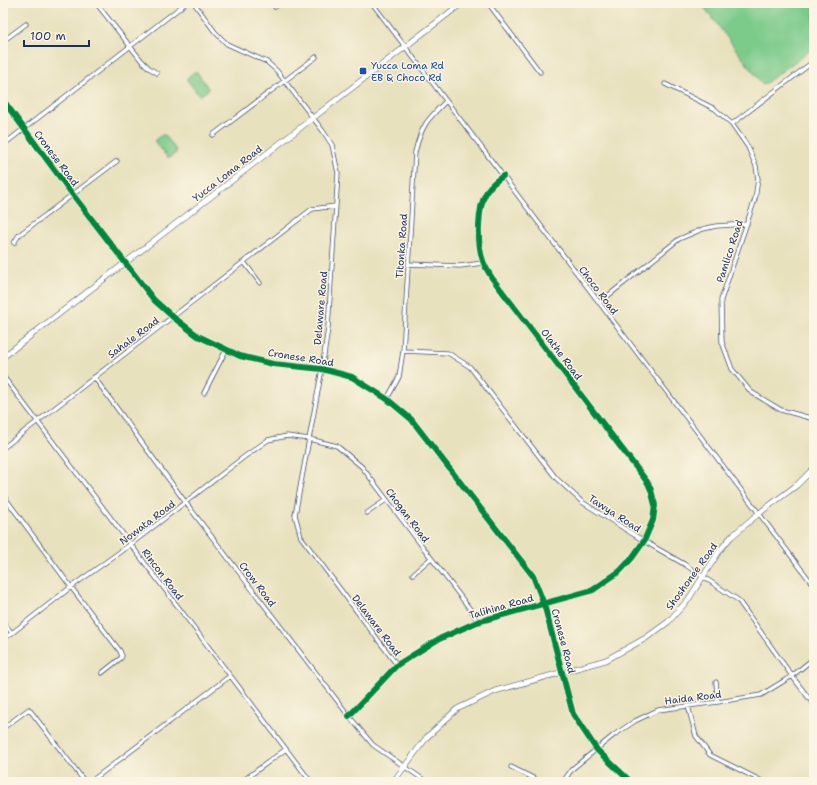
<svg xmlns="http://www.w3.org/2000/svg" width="817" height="785" viewBox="0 0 817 785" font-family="'Shantell Sans',sans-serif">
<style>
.green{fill:#7dcb8b;stroke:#4c7d74}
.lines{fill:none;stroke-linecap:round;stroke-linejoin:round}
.street-casing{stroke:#3a4a6c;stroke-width:5}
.secondary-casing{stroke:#3a4a6c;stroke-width:6}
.street{stroke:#fff;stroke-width:3.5}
.secondary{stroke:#fff;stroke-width:5}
.cycleway-casing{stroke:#fcf5e5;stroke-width:8}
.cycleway{stroke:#00873e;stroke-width:6}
.transit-dot{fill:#1a4fb4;stroke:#fcf5e5;stroke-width:1.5}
.labels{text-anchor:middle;stroke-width:3;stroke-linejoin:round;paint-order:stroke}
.transit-label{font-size:10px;fill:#164399;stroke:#fcf5e5;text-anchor:start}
.street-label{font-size:10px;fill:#1b2f5e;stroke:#fcf5e5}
</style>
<rect width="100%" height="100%" fill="#fcf5e5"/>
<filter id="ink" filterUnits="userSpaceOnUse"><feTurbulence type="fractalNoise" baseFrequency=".025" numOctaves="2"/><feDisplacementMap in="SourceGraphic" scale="8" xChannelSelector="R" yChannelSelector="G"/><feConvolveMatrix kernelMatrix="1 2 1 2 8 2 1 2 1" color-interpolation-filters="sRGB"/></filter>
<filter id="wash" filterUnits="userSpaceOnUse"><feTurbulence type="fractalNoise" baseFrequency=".012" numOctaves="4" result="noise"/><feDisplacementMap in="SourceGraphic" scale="16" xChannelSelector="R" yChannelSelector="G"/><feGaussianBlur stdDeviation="0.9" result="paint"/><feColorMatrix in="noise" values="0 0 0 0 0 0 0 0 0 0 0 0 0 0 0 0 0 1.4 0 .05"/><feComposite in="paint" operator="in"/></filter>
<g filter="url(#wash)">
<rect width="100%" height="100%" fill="#e8e1be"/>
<!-- green -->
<path class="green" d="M701 3H814V48L763 85Z
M194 72H197L208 88V90L201 95H199L187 80 188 77Z
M162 135H165L176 150V153L169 158 167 157 155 142 156 139Z"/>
</g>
<g filter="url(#ink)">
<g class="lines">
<defs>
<path id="street" d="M96 3 141 60 149 68 157 73
M194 3 215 32 227 44 267 62 277 71 323 131 332 145 338 173 328 328 322 369 295 515 301 537 397 665
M372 3 814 586
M488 3 540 72
M275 7 281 3
M3 41 26 24
M665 84 715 109 732 124 748 147 756 166 758 179 755 199 721 300 722 342 732 369 751 392 781 410 814 419
M3 100 73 195 154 300 173 317 198 336 240 356 273 364 322 369 352 377 387 399 411 419 533 576 544 604 573 714 597 750 631 782
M732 124 814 61
M213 135 316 57
M3 145 186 3
M14 243 19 235 117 161
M244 262 260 283
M408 264 460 266 483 263
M599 303 679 239 703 229 716 226 747 224
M403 351 448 353 470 367 556 478 582 502 644 541 684 564 738 600 792 676 814 705
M3 376 311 782
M94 377 186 503 349 716 373 745 427 782
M204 393 226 350
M387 399 399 377 403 351 415 152C422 125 426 121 446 101
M3 448 312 209 336 206
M3 495 71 587 120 651 122 656 121 658 102 673
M367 513 386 500
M413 574 431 558
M3 622 12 633
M3 640 71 587 131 544 244 457 268 440 287 436 309 439 337 446 362 467 473 613 477 622
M716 682 718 702
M688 706 696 736 710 755 764 782
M349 716 397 665 437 640 477 622 593 590 620 571 632 558 644 541 653 520 655 505 651 490 648 483 492 278C489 273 485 267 483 261 477 244 477 207 487 191 491 184 497 180 503 176
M3 728 29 709 85 782
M511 767 541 782
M90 782 230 676
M241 782 286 749
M563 782 572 769 614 735 635 721 658 710 718 702 761 695 792 676 814 658"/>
<path id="secondary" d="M3 357 462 3
M393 782 427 737 457 709 495 691 606 660 646 638 668 622 688 600 720 550 731 537 758 514 797 485 814 468"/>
</defs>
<!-- street casing -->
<use href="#street" class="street-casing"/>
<!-- secondary casing -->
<use href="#secondary" class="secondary-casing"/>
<!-- street -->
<use href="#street" class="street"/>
<!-- secondary -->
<use href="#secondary" class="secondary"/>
<defs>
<path id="cycleway" d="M3 100 73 195 154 300 173 317 198 336 240 356 273 364 322 369 352 377 387 399 411 419 533 576 544 604 573 714 597 750 631 782
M349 716 397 665 437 640 477 622 593 590 620 571 632 558 644 541 653 520 655 505 651 490 648 483 492 278C489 273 485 267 483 261 477 244 477 207 487 191 491 184 497 180 503 176"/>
</defs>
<!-- cycleway casing -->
<use href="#cycleway" class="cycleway-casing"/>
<!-- cycleway -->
<use href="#cycleway" class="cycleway"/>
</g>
</g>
<!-- markers -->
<rect class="transit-dot" x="359" y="67" width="8" height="8" rx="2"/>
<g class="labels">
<!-- transit labels -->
<g class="transit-label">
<text x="371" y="69">Yucca Loma Rd<tspan x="371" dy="12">EB &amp; Choco Rd</tspan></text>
</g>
<!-- street labels -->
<g class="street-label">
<text transform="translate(57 158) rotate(53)" y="4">Cronese Road</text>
<text transform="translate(227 173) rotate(-38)" y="4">Yucca Loma Road</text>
<text transform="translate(401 246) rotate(-86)" y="4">Titonka Road</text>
<text transform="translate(729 251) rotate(-72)" y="4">Pamlico Road</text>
<text transform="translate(599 290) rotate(53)" y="4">Choco Road</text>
<text transform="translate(320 308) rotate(-85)" y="4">Delaware Road</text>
<text transform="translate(133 337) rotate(-37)" y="4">Sahale Road</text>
<text transform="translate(562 354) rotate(53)" y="4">Olathe Road</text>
<text transform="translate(301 357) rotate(9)" y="4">Cronese Road</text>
<text transform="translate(615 513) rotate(33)" y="4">Tawya Road</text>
<text transform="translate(408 515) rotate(53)" y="4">Chogan Road</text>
<text transform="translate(147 522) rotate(-37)" y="4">Nowata Road</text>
<text transform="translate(163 574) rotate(53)" y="4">Rincon Road</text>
<text transform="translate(691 576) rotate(-54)" y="4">Shoshonee Road</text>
<text transform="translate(258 584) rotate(53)" y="4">Crow Road</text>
<text transform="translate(501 606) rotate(-16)" y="4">Talihina Road</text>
<text transform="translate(377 625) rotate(53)" y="4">Delaware Road</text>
<text transform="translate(564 641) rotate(75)" y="4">Cronese Road</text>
<text transform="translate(693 697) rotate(-7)" y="4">Haida Road</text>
</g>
</g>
<!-- margin -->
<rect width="817" height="785" fill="none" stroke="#fcf5e5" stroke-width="16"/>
<!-- scale -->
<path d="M24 40v6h65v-6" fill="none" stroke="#1b2f5e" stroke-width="2"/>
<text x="30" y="40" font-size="12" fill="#1b2f5e" stroke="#fcf5e5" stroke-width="3" paint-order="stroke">100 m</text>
</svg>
